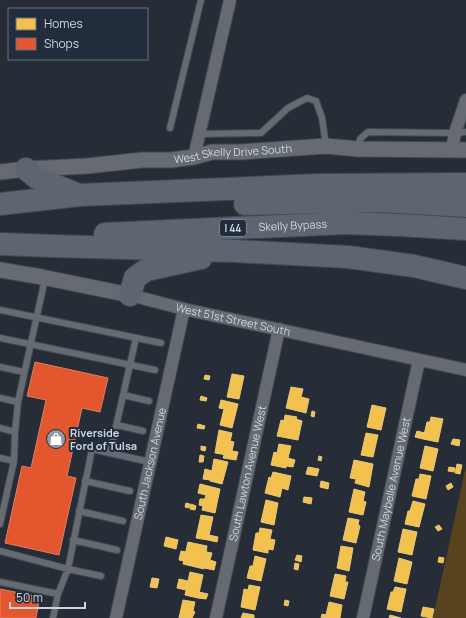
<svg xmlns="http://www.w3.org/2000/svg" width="466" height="618" viewBox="0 0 466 618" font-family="Manrope,sans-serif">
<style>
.green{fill:#59431e}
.homes{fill:#f2c14e;stroke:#e7c77a}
.shops{fill:#e4572e;stroke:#dd7d63}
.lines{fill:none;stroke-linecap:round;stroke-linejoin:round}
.service-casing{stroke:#42484f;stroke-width:8}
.minor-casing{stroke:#42484f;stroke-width:14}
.tertiary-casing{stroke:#42484f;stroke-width:17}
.motorway-casing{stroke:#42484f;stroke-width:24}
.service{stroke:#666b72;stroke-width:6}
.minor{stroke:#666b72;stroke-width:12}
.tertiary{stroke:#666b72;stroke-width:15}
.motorway{stroke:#5e6570;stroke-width:22}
.labels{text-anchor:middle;stroke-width:4;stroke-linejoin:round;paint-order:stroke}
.shield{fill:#212c3c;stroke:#99a2ae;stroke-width:1}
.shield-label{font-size:10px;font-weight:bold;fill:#cdd5df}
.street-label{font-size:11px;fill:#cdd5df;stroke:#212c3c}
.poi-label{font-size:11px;font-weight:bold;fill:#cdd5df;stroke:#212c3c;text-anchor:start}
</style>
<rect width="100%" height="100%" fill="#272d36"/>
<!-- green -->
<path class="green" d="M466 466V618H433Z"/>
<!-- homes -->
<path class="homes" d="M232 374 244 376 239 399 227 397Z
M205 375 210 376 209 380 204 379Z
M291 387 303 389 301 397 309 399 306 413 286 408Z
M201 396 207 398 206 401 200 400Z
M221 400 238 404 232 428 220 425 224 409 219 408Z
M372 405 386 408 381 430 367 427Z
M312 411 315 412 314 417 311 416Z
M285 415 297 417 296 419 302 421 298 440 277 436 281 420 284 421Z
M431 417 443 419 438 442 423 439 427 422H430Z
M198 424 205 426 204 429 197 428Z
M219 430 232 433 227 455 215 453Z
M417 431 425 433 423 439 415 437Z
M366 433 378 435 373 457 361 455Z
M453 439 460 440 459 446 451 444Z
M230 441 234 442 232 451 238 452 236 460 223 458 224 455H227Z
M279 444 291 446 288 458 295 460 293 467 286 466V468L271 465 274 452 277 453Z
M201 446 206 447 205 451 201 450Z
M425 446 438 449 433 471 420 468Z
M200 455 204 456 203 462H199Z
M319 456 322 457 321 461 318 460Z
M214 459 228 462 222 484 210 481Z
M354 460 373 464 369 487 355 483 356 479 350 478Z
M457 464 462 465 460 474 455 473Z
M308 467 319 469 317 476 306 474Z
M449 467 455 468 454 472 448 471Z
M205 469 212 471 210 480 203 479Z
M273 472 291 476 288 490 282 488 280 497 265 493 269 477 271 478Z
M420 474 431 476 426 499 412 496 416 479H419Z
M321 481 329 483 328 489 320 487Z
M451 483 453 487 448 490 446 486Z
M200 484 220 489 215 513 202 510 206 495 198 493Z
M354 489 365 492 363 501 366 502 363 515 349 512Z
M304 497 312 498 311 504 303 502Z
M200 499H205L203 506 199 505Z
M266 500 278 503 274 525 261 522Z
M413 501 425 504 419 527 405 524 408 511H410Z
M186 503 190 504 189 508 185 507Z
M191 504 196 506 195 510 190 509Z
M201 515 213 517 208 540 196 538Z
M348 518 359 520 358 525 360 526 356 543 343 540Z
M439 525 442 529 438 531 435 527Z
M260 528 272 530 270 539 275 540 273 550 268 549V553L253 550 256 533H259Z
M403 529 417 532 412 555 398 552Z
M209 535 218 537 217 542 208 540Z
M166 537 178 540 176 549 164 546Z
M188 542 207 546 204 569 183 564Z
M341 546 353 548 349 571 337 568Z
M181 551 186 552 184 561 179 560Z
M207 552 212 553 210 560 216 562 214 570 204 568Z
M297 555 302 556 301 562 295 560Z
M255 556 266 559 261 581 247 578 250 566H253Z
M439 557 444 558 443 563 438 562Z
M399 558 412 562 407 584 394 581Z
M295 563 299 564 298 570 294 569Z
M190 572 203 575 198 598 185 595Z
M335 574 346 576 345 582H348L344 599 330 596Z
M152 578 159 579 157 588 150 587Z
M179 579 188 581 186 590 177 588Z
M249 585 260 587 255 610 241 607 244 589 248 590Z
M395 587 406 589 401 612 387 609 391 592H393Z
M199 592 208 594 206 599 198 598Z
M183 600 195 602 193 611 195 612 192 618H179Z
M285 600 289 601 288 606 284 605Z
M329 602 342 605 340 618H321L322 614 326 615Z
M423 607 434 609 432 618 421 616Z
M243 613 254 615V618H241Z
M390 615 401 618H389Z"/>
<!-- shops -->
<path class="shops" d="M35 362 108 378 100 412 82 408 67 476 76 478 59 555 5 543 22 466 31 468 46 400 27 396Z
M0 589 40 597 36 618H0Z"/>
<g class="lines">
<defs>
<path id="service" d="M170 128 201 0
M199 134 261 133 288 108 307 98 316 101 322 118 326 146
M358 149 360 139 368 132 455 133 466 132
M0 310 161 343
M0 338 155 370
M0 367 24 372
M123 395 149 401
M0 398 18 402
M117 425 143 431
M0 428 15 432
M110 453 136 338
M0 458 14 461
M85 481 130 491
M79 511 123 521
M0 524 14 461 15 432 18 402 45 279
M73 540 117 550
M0 551 68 569 101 576
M0 582 58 594 53 618
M58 594 68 569 92 449 150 462"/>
<g id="minor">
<path d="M452 149 455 133 466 100"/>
<path d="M194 157 230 0"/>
<path id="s1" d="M130 295 184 309 466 370"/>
<path id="s2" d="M116 618 184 309"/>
<path id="s3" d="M216 618 279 329"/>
<path id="s4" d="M363 618 419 360"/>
</g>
<g id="tertiary">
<path id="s5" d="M0 172 26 169 87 166 142 160H171L194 157 212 152H240L326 146 358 149 466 150"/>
<path d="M0 270 42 277 130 295"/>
</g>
<g id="motorway">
<path d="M26 169 37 178 79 195"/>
<path d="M0 204 80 195 319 185 466 184"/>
<path d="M245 204 381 201 466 206"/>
<path id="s6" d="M105 234 346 223 400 225 466 229"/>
<path d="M0 244 53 246 234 251 348 257 414 266 466 278"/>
<path d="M130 295 135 278 146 270 201 258"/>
</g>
</defs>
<!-- service casing -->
<use href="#service" class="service-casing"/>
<!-- minor casing -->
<use href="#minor" class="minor-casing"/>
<!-- tertiary casing -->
<use href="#tertiary" class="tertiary-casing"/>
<!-- motorway casing -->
<use href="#motorway" class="motorway-casing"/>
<!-- service -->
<use href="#service" class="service"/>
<!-- minor -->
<use href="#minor" class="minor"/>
<!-- tertiary -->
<use href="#tertiary" class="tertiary"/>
<!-- motorway -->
<use href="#motorway" class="motorway"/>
</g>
<!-- icons -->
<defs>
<symbol id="shop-disc" viewBox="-11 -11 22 22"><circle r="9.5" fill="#939aa4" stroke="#212c3c"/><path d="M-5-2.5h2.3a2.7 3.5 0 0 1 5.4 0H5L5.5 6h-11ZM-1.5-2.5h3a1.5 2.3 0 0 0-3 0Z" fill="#fff"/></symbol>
</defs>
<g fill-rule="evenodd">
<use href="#shop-disc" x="45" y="428" width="22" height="22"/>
</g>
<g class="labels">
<!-- shield labels -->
<rect class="shield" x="220" y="220" width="26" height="16" rx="3"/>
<g class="shield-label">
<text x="233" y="232">I 44</text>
</g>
<!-- street labels -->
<g class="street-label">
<text dy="4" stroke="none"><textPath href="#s5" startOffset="234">West Skelly Drive South</textPath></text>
<text dy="4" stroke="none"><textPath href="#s6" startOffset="188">Skelly Bypass</textPath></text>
<text dy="4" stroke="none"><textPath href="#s1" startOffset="106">West 51st Street South</textPath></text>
<text dy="4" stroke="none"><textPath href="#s2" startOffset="158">South Jackson Avenue</textPath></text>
<text dy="4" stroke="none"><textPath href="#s3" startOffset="148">South Lawton Avenue West</textPath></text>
<text dy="4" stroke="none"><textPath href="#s4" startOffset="132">South Maybelle Avenue West</textPath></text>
</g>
<!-- poi labels -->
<g class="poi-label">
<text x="70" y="437">Riverside<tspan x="70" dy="13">Ford of Tulsa</tspan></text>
</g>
</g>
<!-- legend -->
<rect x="8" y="8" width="140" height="52" fill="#212c3c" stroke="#66707d"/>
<rect x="16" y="18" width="20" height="12" fill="#f2c14e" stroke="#66707d"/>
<text x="44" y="28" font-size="12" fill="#cdd5df">Homes</text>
<rect x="16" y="38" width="20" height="12" fill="#e4572e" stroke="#66707d"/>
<text x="44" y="48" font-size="12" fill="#cdd5df">Shops</text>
<!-- scale -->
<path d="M10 602v6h75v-6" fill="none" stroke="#cdd5df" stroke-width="2"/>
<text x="16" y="602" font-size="12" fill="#cdd5df" stroke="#212c3c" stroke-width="3" paint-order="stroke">50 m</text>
</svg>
